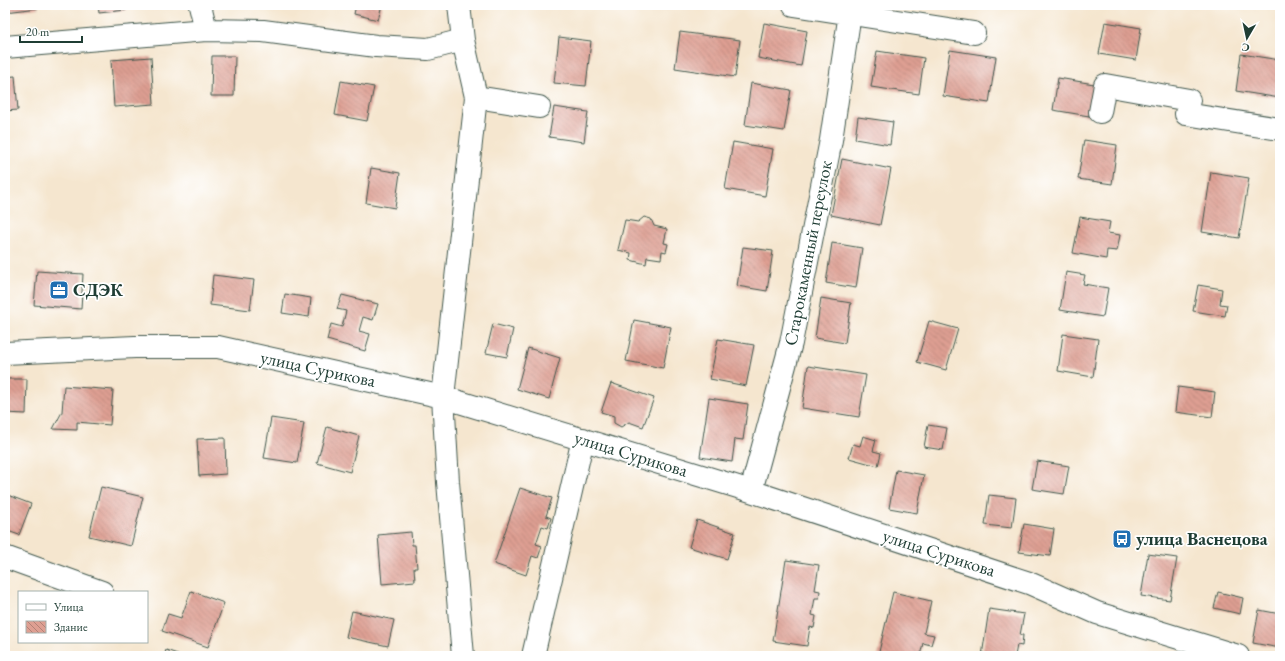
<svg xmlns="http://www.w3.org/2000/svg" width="1285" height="661" viewBox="0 0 1285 661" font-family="'EB Garamond',serif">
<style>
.building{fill:url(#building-back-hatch)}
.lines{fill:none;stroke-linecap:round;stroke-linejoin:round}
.minor-casing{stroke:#3f564b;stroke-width:24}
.minor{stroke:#fff;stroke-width:22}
.labels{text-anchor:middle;stroke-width:3.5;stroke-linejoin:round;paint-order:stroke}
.street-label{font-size:18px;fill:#1f3d34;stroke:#fff}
.poi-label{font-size:18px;font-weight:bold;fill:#1f3d34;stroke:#fff;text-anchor:start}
</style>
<defs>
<pattern id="building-back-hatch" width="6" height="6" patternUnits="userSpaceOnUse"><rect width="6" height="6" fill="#de9f92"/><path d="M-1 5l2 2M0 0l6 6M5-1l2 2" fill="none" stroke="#b38378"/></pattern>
</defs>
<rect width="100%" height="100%" fill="#fff"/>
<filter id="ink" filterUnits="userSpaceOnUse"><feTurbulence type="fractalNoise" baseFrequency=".025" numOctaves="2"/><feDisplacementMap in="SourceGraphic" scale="8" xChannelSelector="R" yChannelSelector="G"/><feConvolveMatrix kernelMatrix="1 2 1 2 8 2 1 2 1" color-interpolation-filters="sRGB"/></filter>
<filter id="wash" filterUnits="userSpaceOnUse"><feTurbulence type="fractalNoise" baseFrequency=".012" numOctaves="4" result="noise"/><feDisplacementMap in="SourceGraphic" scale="16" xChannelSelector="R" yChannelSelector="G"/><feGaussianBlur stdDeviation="0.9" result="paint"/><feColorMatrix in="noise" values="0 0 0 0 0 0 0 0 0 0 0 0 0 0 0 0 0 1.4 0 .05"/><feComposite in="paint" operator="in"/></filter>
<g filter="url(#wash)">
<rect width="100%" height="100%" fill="#f5e6cf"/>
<g id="blocks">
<!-- building -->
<path class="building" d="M5 5H38V8L6 12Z
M98 5H126V10L99 13Z
M356 5H382L378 20 354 14Z
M1105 22 1141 28 1136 60 1099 54Z
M764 23 807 31 801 66 758 58Z
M680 32 740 40 735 77 675 68Z
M559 37 591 41 586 86 554 83Z
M950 50 996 57 989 103 943 96Z
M877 51 924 58 919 94 871 87Z
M1241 54 1280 60V98L1236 91Z
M212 56H235L234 96H211Z
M151 57 154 104 114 107 111 60Z
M15 76 18 110 5 111V77Z
M1058 78 1094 84 1089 116 1053 110Z
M341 81 374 87 367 121 335 115Z
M751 83 791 90 784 131 745 125Z
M554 107 588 112 584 142 549 137Z
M858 117 893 122 890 145 855 139Z
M1084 140 1117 145 1112 184 1078 179Z
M733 142 773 149 765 196 725 189Z
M842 159 891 169 880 225 831 215Z
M371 168 400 173 395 208 366 203Z
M1211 172 1249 178 1239 238 1202 232Z
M644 217 651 219 654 226 667 229 664 243 668 244 666 252 662 251 661 259 647 257 646 264 630 260 631 253 618 250 625 220 638 222Z
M1080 217 1110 222 1108 233 1120 235 1117 251 1107 250 1106 259 1073 253Z
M832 243 862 248 856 288 826 283Z
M743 247 773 251 767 291 737 286Z
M37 271 83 274 81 309 34 305Z
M1066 272 1085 275 1083 284 1108 288 1103 317 1060 310Z
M213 275 254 280 250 310 210 305Z
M1198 285 1222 289 1220 304 1227 305 1225 316 1193 311Z
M285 294 311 298 309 317 282 313Z
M342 295 378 304 373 320 363 317 359 331 370 334 365 351 327 340 331 324 342 327 346 311 337 309Z
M821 298 851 303 845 343 815 338Z
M634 320 671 327 663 368 626 361Z
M929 321 958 329 946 370 917 362Z
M493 324 513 329 507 357 486 353Z
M1063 334 1098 339 1093 377 1058 371Z
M718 339 754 345 746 386 710 379Z
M528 348 560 358 549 399 517 389Z
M808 366 866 375 859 417 802 408Z
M5 379H27L26 414 5 413Z
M611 383 654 398 643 427 629 422 621 427 614 423V416L601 412Z
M64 386 113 390 110 425 77 422V430L53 429 62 412Z
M1178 387 1215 392 1212 417 1175 412Z
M709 398 748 404 743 440 735 439 732 462 700 457Z
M271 418 304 423 297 463 264 458Z
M928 425 947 428 943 450 924 447Z
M327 427 359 436 350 472 317 463Z
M863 436 876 440 873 451 881 453 878 466 849 458 853 444 860 446Z
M225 438 226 474 199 476 197 439Z
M1037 461 1069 466 1064 494 1032 489Z
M896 470 924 475 917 513 889 508Z
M101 487 143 497 131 546 89 536Z
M520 488 552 498 546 516 551 518 548 528 542 526 536 544 542 546 538 558 532 556 526 575 494 564Z
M5 494 31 504 19 535 5 530Z
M989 495 1016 498 1012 528 985 525Z
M697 520 735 533 727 559 689 547Z
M1024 524 1054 529 1050 556 1019 552Z
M411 532 412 545H415L416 556 417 568H414L415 581 382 584 378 535Z
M1148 554 1177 558 1170 600 1141 596Z
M786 560 819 565 815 590 820 591 819 598H815L812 615 816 616 814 628 810 627 807 646 773 641Z
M191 591 224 603 208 647 162 631 168 614 181 618Z
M893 592 931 601 924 633 934 635 931 645 923 643 920 656H878Z
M1218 592 1243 598 1240 614 1214 608Z
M989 609 1024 614 1020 635H1023L1022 646 1017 645 1015 656H982Z
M1259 610 1280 614V648L1253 643Z
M352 611 394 620 388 646 346 637Z
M166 650 183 656H164Z"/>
</g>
</g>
<g filter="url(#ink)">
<use href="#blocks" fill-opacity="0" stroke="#3f564b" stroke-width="1"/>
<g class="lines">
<defs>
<path id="minor" d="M200 5 206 30
M459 5 463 40 476 97 443 397 448 482 463 656
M794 5 974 33
M5 47 206 30 263 31 376 46 428 49 463 40
M476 97 539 107
M1100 112 1105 85 1189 100 1186 114 1280 129
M5 353 135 347H218L443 397 751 491 1029 583 1097 613 1238 656
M751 491 791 343 831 140 850 13 854 5
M5 557 102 592
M533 656 583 439"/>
</defs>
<!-- minor casing -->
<use href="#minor" class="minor-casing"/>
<!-- minor -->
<use href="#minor" class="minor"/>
</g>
</g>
<!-- icons -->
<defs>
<symbol id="office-square" viewBox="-11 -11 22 22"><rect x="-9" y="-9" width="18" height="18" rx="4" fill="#1f6fb2" stroke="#fff"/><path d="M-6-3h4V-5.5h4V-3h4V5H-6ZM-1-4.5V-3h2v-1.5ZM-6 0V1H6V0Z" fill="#fff"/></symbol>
<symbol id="bus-square" viewBox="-11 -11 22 22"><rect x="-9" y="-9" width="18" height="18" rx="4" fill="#1f6fb2" stroke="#fff"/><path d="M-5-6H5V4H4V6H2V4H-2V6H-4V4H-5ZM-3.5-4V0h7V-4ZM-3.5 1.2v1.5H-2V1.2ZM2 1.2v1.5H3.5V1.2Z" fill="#fff"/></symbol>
</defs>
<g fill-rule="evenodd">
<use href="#office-square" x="48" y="279" width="22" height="22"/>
<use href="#bus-square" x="1111" y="528" width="22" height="22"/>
</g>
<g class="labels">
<!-- street labels -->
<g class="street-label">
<text transform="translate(808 253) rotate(-79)" y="6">Старокаменный переулок</text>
<text transform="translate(318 369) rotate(12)" y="6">улица Сурикова</text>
<text transform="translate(631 454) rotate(17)" y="6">улица Сурикова</text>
<text transform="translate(939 553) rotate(18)" y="6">улица Сурикова</text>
</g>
<!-- poi labels -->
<g class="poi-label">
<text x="73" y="296">СДЭК</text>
<text x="1136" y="545">улица Васнецова</text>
</g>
</g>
<!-- margin -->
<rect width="1285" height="661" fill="none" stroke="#fff" stroke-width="20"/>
<!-- legend -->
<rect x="18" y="591" width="130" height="52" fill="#ffffff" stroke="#a5b1ae"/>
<rect x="26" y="604" width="20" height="6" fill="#ffffff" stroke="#a5b1ae"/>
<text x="54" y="611" font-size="12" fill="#1f3d34">Улица</text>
<rect x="26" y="621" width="20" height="12" fill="url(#building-back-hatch)" stroke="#a5b1ae"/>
<text x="54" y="631" font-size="12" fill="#1f3d34">Здание</text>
<!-- north arrow -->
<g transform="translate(1247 38) rotate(189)" stroke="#ffffff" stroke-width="3" paint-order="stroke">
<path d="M0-3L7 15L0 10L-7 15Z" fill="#1f3d34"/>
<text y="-6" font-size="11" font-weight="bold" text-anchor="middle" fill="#1f3d34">С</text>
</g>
<!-- scale -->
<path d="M20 36v6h62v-6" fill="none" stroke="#1f3d34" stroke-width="2"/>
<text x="26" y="36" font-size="12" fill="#1f3d34" stroke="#ffffff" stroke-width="3" paint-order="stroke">20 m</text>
</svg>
